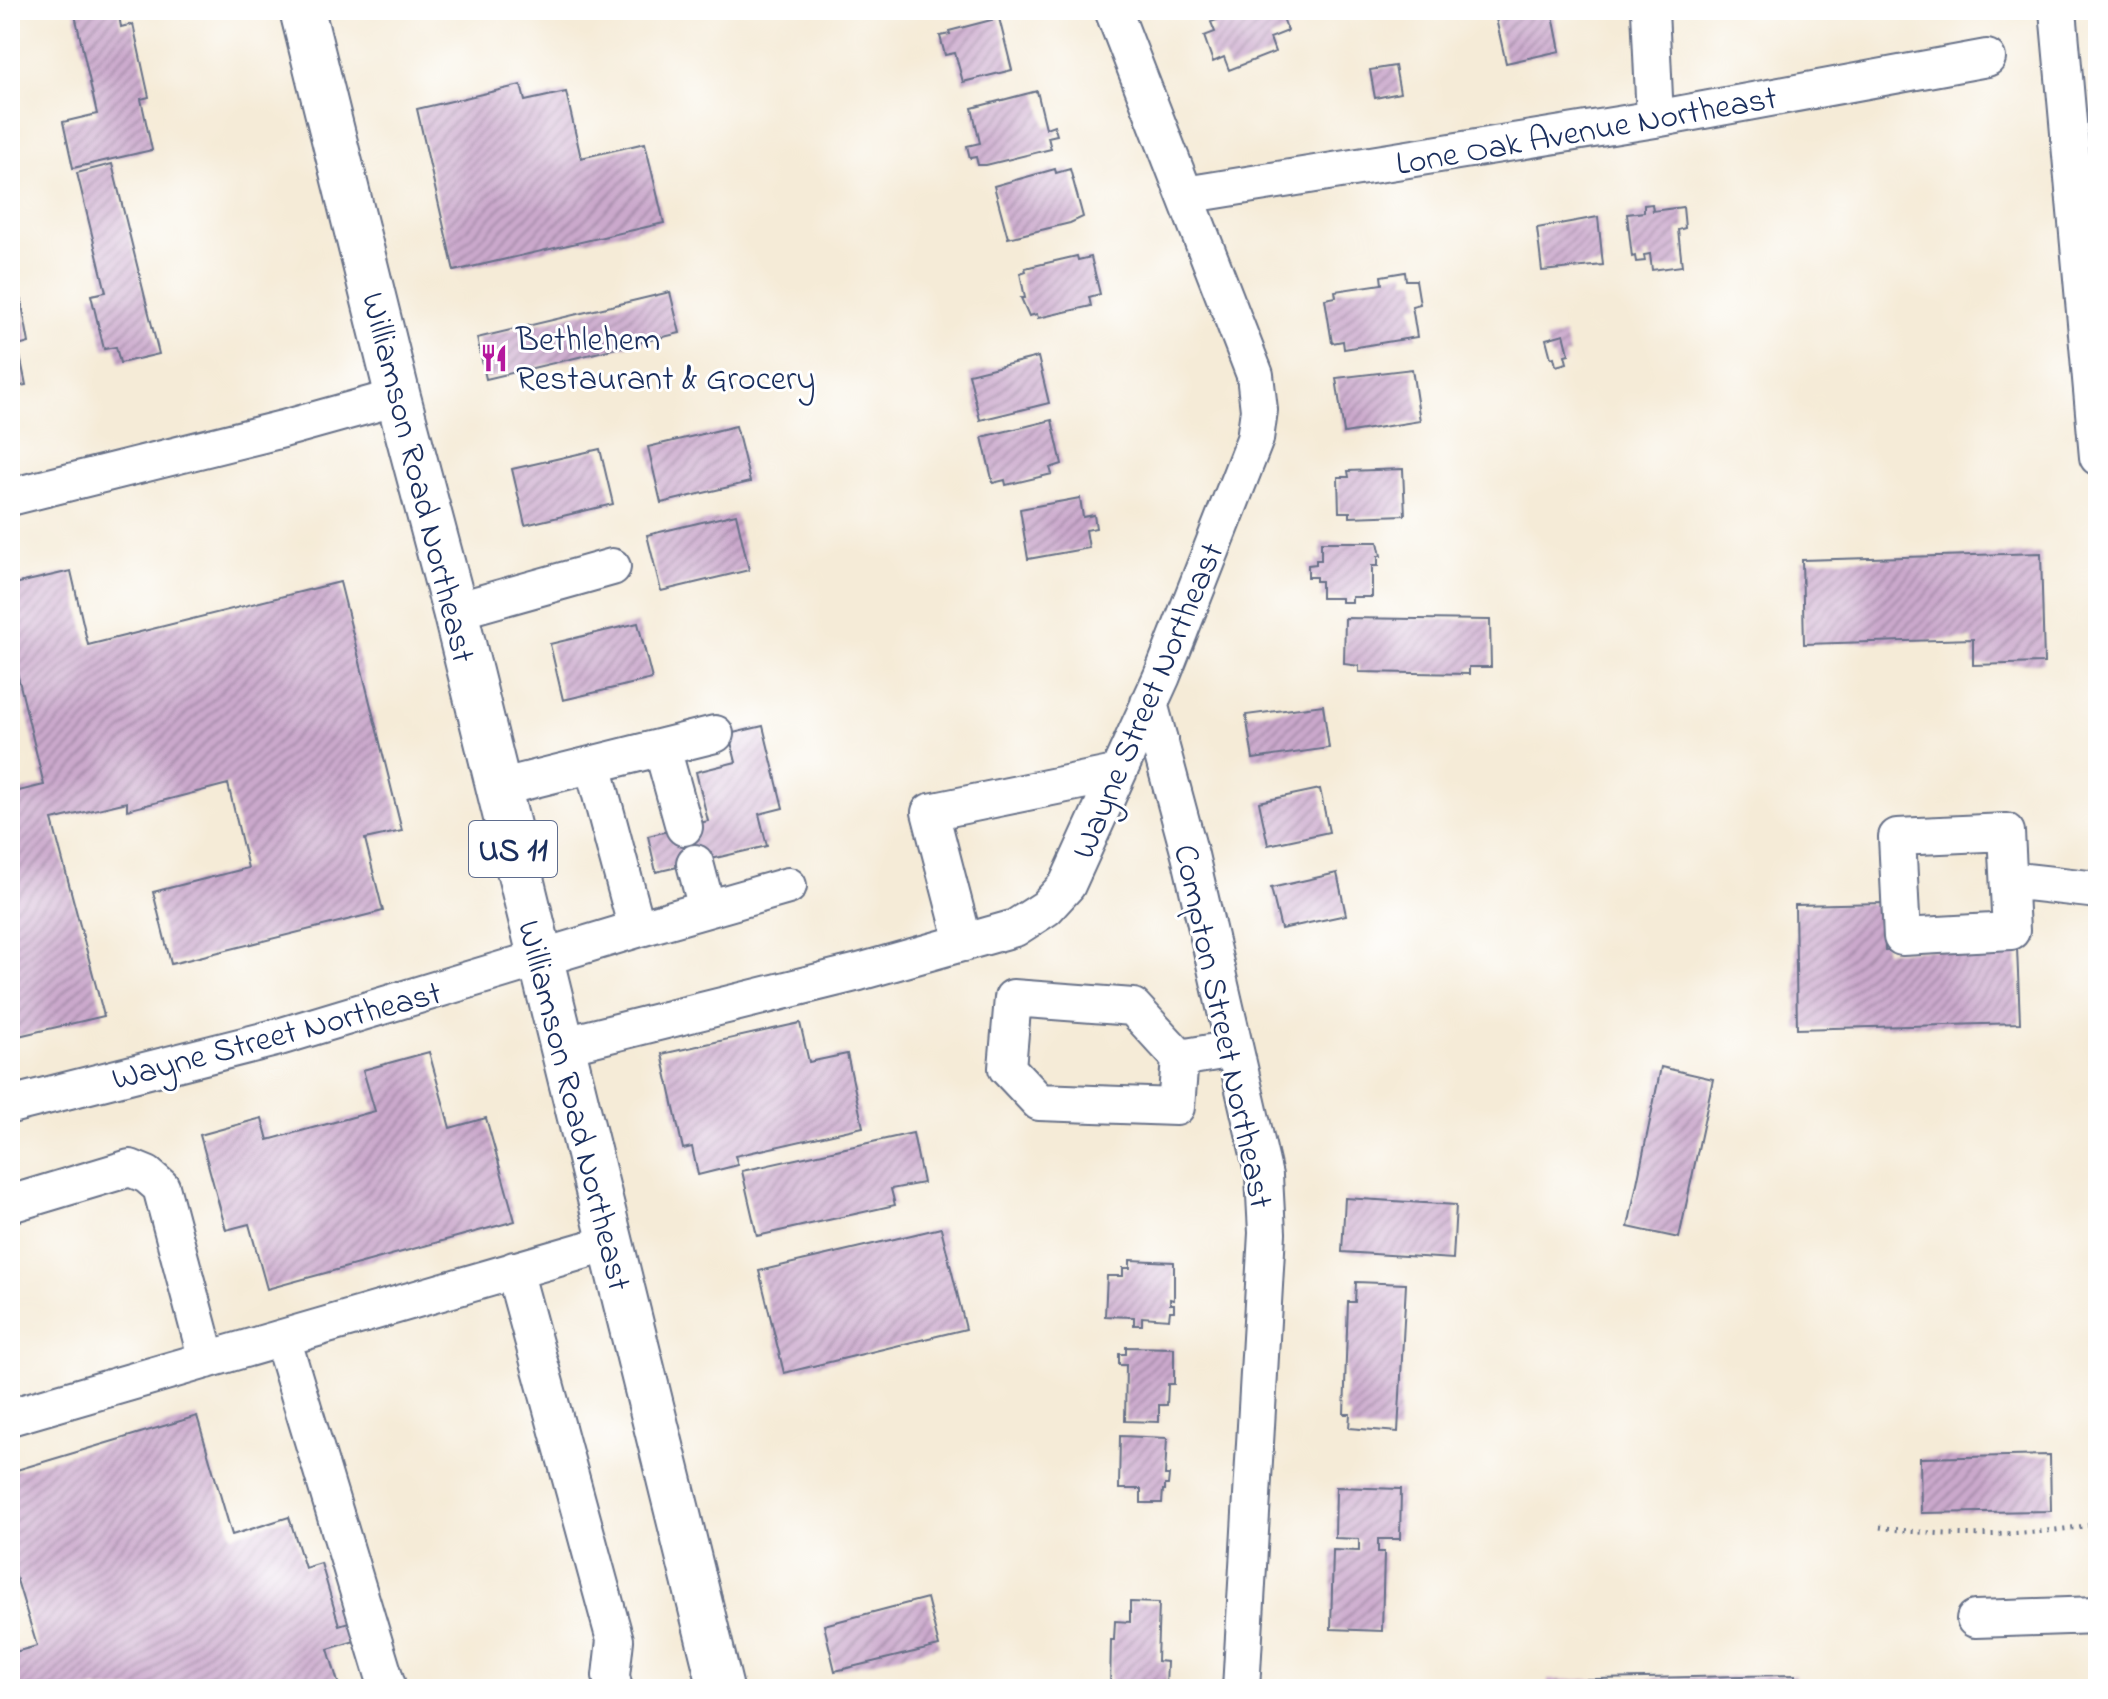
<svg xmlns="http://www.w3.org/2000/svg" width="2108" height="1699" viewBox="0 0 2108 1699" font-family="'Indie Flower',sans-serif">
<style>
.building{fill:url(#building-hatch)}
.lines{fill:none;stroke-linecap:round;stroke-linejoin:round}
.minor-casing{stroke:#677188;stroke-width:40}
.major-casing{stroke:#677188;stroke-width:48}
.path{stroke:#677188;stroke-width:5;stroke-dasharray:2 6;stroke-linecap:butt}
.minor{stroke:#fff;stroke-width:36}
.major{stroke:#fff;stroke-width:44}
.labels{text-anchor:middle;stroke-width:6;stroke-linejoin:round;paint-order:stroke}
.shield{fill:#fff;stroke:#5f6d8e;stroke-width:2}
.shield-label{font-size:32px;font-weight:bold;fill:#1b2f5e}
.street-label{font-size:34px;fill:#1b2f5e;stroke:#fff}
.poi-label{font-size:34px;fill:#1b2f5e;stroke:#fff;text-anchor:start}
</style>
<defs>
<pattern id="building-hatch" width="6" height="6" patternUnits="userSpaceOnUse" patternTransform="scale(2)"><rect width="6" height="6" fill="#cba9cc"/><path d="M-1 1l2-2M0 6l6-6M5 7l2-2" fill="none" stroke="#a48aa9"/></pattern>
</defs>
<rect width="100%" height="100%" fill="#fff"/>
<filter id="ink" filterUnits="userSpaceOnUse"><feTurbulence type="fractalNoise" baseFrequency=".0125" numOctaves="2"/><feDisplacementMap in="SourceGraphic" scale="16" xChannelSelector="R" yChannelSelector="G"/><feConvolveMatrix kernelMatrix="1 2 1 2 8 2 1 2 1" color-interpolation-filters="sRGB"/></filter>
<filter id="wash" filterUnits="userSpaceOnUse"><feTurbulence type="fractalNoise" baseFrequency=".006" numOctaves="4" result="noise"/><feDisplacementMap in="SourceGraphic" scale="32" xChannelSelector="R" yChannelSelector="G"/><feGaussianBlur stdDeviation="1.8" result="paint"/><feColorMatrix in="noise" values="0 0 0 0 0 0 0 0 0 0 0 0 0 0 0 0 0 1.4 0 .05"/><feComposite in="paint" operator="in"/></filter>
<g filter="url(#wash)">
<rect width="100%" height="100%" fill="#f5ebd7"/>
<g id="blocks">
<!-- building -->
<path class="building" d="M74 10H118L121 27 133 24 149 97 141 99 152 150 73 168 63 122 97 114Z
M1243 10H1280L1288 31 1270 38 1275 52 1229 70 1224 57 1213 62 1204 36 1215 32 1211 22Z
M1494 10H1552L1560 51 1506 63Z
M999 18 1012 70 963 82 955 53 945 55 940 36 950 34 949 31Z
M1395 66 1400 93 1375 98 1370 70Z
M521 85 525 101 566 92 581 158 645 143 664 223 454 271 417 109Z
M1037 91 1046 128 1054 125 1057 135 1048 137 1051 149 986 165H978L976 157 970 158 967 146 980 143 972 108Z
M112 164 159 354 120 363 116 347 104 349 91 295 106 292 77 173Z
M1055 169 1056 173 1070 169 1083 217 1070 223 1008 238 994 186Z
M1652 204 1653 211 1683 207 1685 228 1678 230 1682 266 1652 270 1650 254 1644 255 1645 261 1636 262 1635 256 1632 257 1627 214 1644 212V205Z
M1598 217 1603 265 1542 271 1537 228Z
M1077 256 1078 260 1091 257 1100 294 1089 297 1091 306 1038 318 1037 314 1029 316 1021 298H1025L1020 273 1026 271 1025 268Z
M1405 272 1406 280H1416L1420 304 1412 306 1417 337 1344 349 1343 341 1332 343 1325 299 1336 297 1335 291 1382 284 1381 276Z
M670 292 680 333 486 379 477 338Z
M21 299 29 343 18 346 26 385 10 388V302Z
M1564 334 1569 354 1565 355 1567 363 1556 366 1554 357 1551 358 1546 339Z
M1038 357 1049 403 980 420 969 374Z
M1412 369 1420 421 1344 433 1336 378Z
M1052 420 1062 464 1050 468 1052 474 1006 485 1005 480 993 483 982 437Z
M736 426 750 482 661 503 648 447Z
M600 449 613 504 525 525 512 469Z
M1403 469 1405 515 1350 517V512H1339L1338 477H1349L1348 471Z
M1080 498 1083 517 1094 515 1096 528 1086 530 1089 548 1028 559 1020 509Z
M736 514 749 570 661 591 647 535Z
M1321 542H1378L1381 556H1378V566H1372V597H1352V602H1341V598H1321V581H1316V577H1308V565L1316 564V560H1321Z
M2041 553 2044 663 1973 665V639L1804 644 1802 560Z
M71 571 88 645 340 582 402 831 365 839 383 911 171 964 153 892 248 868 228 784 127 810V802L52 820 104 1016 10 1038V793L44 785 10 643V585Z
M1345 618 1490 620 1491 667H1469V674L1359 672V666L1344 664Z
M638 623 652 679 563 700 550 644Z
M1323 705 1329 748 1253 759 1246 715Z
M763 726 783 808 759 814 767 846 656 872 648 836 708 821 696 772 736 762 729 734Z
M1320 789 1329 832 1268 845 1259 802Z
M1337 873 1346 915 1281 929 1271 888Z
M1884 903 1885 951 2017 948 2020 1023 1797 1029 1795 905Z
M800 1023 809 1062 847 1054 863 1127 735 1156 738 1165 698 1175 692 1147 683 1149 662 1054Z
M429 1052 450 1128 486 1118 515 1221 267 1289 249 1224 226 1230 200 1135 262 1118 268 1140 375 1111 363 1070Z
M1661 1067 1713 1079 1679 1238 1628 1227Z
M913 1133 923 1183 891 1189 895 1205 757 1236 742 1171Z
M1345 1198 1456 1205 1453 1259 1342 1252Z
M941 1228 966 1329 784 1373 759 1271Z
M1130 1260 1174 1262V1300L1170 1299V1304H1174V1311H1170L1169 1319 1142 1317V1325H1134V1317L1105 1316 1107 1276H1123V1268H1130Z
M1356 1282 1406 1284 1398 1432 1349 1428 1350 1414H1344L1348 1302H1355Z
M1126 1347 1174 1348V1384H1168L1167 1405H1159V1422L1125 1421 1126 1365H1119V1354H1126Z
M197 1416 232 1535 289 1517 305 1568 321 1563 339 1625 352 1621 358 1640 328 1649 340 1689H21L11 1653 37 1646 10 1557V1472Z
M1120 1436 1167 1438 1165 1475H1169L1168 1485H1165V1490H1163L1162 1503H1141V1489H1119Z
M2050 1455 2051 1511 1921 1513 1920 1458Z
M1336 1487 1401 1489 1400 1539H1378V1552H1384L1382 1631 1331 1629 1333 1550 1359 1551V1539L1335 1538Z
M927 1598 939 1646 835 1671 824 1625Z
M1130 1602 1159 1603 1157 1661 1167 1662 1166 1688 1110 1689 1111 1640H1114L1115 1621 1130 1622Z
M1795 1675V1689H1548V1680Z"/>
</g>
</g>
<g filter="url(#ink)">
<use href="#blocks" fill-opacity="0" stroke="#677188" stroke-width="2"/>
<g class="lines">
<defs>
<path id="minor" d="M1650 10 1655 119
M2058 10 2098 457
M1185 195 1655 119 1987 58
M10 497 283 429 398 397
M455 611 612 567
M1149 703 1190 855 1264 1176 1267 1233 1241 1689
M662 748 684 827
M498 788 715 734
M2006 832 2011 931 1902 937 1897 837Z
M695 863 707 909
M2009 880 2098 890
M637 929 788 886
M964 943 930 812 1115 774
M561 1046 859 972 1015 928 1046 908 1067 885 1162 676 1255 439 1259 410 1255 375 1113 10
M1180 1058 1133 1007 1013 998 1007 1068 1039 1102 1176 1107 1180 1058 1234 1049
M10 1105 279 1037 637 929 593 765
M10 1204 130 1168 147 1175 161 1187 207 1360
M514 1270 615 1640 611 1676 614 1689
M282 1338 388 1689
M10 1417 610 1243
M1975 1619 2098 1615"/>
<path id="major" d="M302 10 398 397 455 611 721 1689"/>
</defs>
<!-- minor casing -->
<use href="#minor" class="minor-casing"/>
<!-- major casing -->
<use href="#major" class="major-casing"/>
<!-- path -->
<path class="path" d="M1880 1527C1952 1539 2026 1536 2098 1524"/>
<!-- minor -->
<use href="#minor" class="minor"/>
<!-- major -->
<use href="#major" class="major"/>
</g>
</g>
<!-- icons -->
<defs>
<symbol id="restaurant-bare" viewBox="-9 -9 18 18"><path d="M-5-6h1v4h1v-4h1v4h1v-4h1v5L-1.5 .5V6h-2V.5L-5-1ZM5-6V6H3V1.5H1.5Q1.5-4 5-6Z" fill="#b5179e" stroke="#fff" stroke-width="2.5" paint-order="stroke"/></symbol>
</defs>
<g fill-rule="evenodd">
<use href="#restaurant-bare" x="474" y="338" width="40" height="40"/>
</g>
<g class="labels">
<!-- shield labels -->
<rect class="shield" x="469" y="821" width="88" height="56" rx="6"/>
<g class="shield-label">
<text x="513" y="860">US 11</text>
</g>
<!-- street labels -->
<g class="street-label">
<text transform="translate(1586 129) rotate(-10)" y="12">Lone Oak Avenue Northeast</text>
<text transform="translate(420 477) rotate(76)" y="12">Williamson Road Northeast</text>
<text transform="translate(1146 700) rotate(-67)" y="12">Wayne Street Northeast</text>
<text transform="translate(1225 1026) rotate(78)" y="12">Compton Street Northeast</text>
<text transform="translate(276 1034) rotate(-15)" y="12">Wayne Street Northeast</text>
<text transform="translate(576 1105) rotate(76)" y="12">Williamson Road Northeast</text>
</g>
<!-- poi labels -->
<g class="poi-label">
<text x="516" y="350">Bethlehem<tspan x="516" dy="39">Restaurant &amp; Grocery</tspan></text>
</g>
</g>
<!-- margin -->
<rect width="2108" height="1699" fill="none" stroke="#fff" stroke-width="40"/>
</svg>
